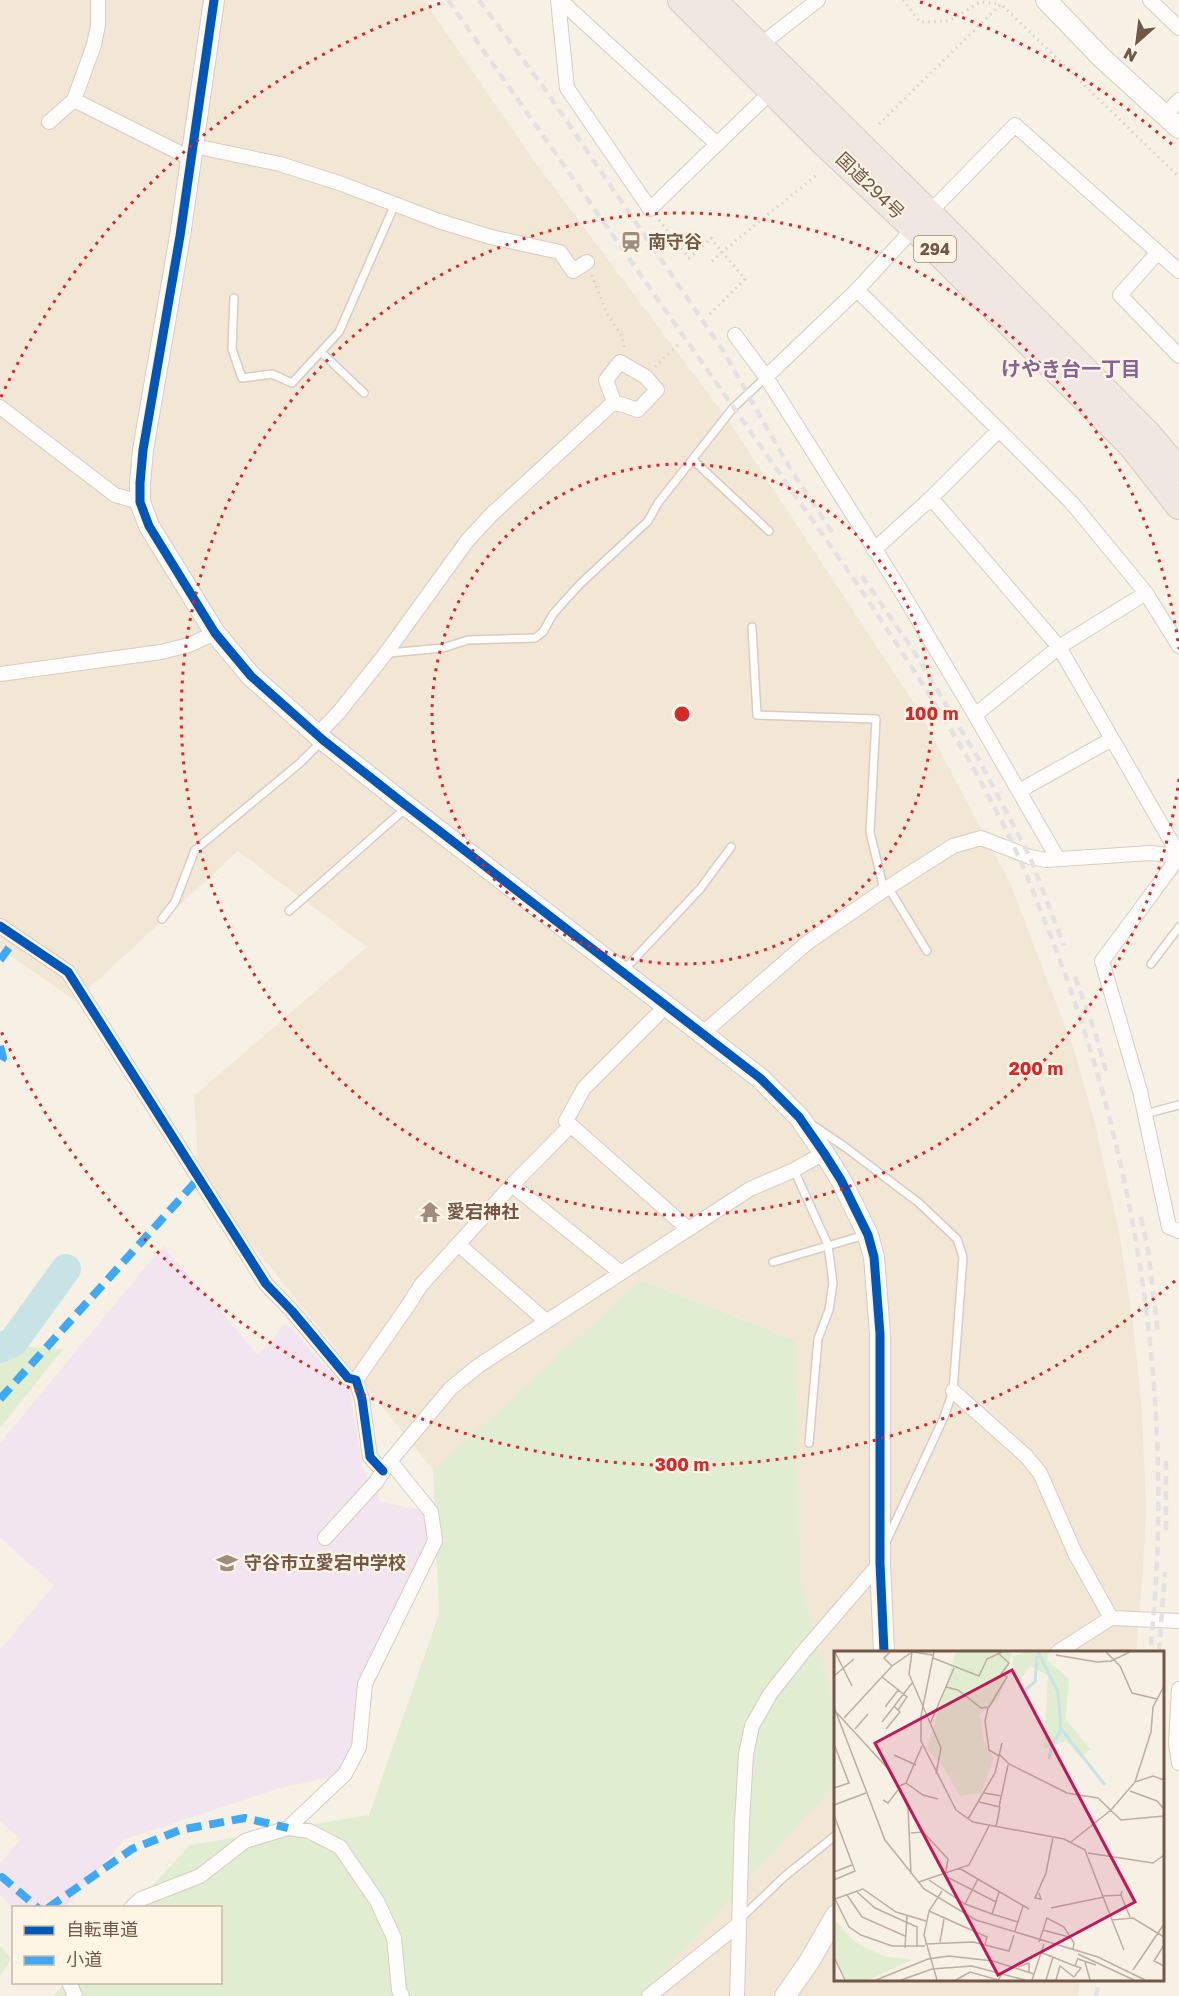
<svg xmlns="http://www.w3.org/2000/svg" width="1179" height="1996" viewBox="0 0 1179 1996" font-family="'Golos Text','Noto Sans JP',sans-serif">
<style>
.residential{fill:#f2e6d5}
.education{fill:#f2e5ef}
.green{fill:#e1edd0}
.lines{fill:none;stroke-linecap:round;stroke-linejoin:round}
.river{stroke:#c8e3e6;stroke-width:30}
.lane-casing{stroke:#d7cdc4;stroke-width:10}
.street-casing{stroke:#d7cdc4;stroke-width:16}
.secondary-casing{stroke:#d6ccc2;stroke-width:22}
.highway-casing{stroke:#d5cbc3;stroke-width:28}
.path{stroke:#d9d0cb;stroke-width:3;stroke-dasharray:1.5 4.5;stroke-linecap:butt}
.lane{stroke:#fefdfb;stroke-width:7}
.street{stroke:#fefdfb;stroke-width:14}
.secondary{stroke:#fefdfb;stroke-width:20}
.highway{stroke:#f0e7e2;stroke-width:26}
.rail{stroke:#e4e1e3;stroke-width:4.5;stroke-dasharray:9 6;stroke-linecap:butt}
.quiet{stroke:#3fa9f5;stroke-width:8;stroke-dasharray:15 8;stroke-linecap:butt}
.cycleway-casing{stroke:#fff5e5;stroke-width:13}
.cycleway{stroke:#0057b8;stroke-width:9}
.ring{fill:none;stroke:#d62828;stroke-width:3;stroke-dasharray:3 6}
.labels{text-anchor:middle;stroke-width:4.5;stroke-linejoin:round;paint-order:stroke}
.shield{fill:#fff5e5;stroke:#9d8676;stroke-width:1.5}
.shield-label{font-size:16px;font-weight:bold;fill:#735747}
.street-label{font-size:18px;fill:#735747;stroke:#fff5e5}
.poi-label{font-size:18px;font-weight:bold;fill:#735747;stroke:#fff5e5;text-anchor:start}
.neighbourhood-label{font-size:20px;font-weight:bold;fill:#856297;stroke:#fff5e5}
.inset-river{fill:none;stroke:#c8e3e6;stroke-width:3}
.inset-road{fill:none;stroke:#beaea1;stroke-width:1.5}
.view{fill:#c2185b;fill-opacity:0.15;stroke:#c2185b;stroke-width:3}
.inset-edge{fill:none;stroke:#735747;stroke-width:3}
.centre{fill:#d62828;stroke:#fff5e5;stroke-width:3}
.ring-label{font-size:18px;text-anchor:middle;font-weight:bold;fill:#d62828;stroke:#fff5e5;stroke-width:4.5;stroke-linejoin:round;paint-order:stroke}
</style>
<rect width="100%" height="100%" fill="#f6f0e5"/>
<!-- residential -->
<path class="residential" d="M0 0H424L529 154 725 416 916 706 1010 883 1074 1050 1095 1124 1119 1232 1133 1324 1142 1411 1146 1509 1143 1571 1136 1652H836L835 1711 801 1584 795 1340 642 1280 433 1470 199 1178 194 1096 367 947 238 851 75 1001 0 948Z
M835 1785 836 1980H1080L1078 1996H642Z"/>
<!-- education -->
<path class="education" d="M163 1246 258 1355 286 1323 350 1394 363 1469 381 1502 431 1512 435 1541 365 1684 359 1747 345 1774 280 1788 125 1839 66 1907 13 1908 0 1894V1863L21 1839 0 1821V1650L54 1585 0 1538V1443Z"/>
<!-- green -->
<path class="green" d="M641 1280 795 1340 801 1584 835 1711V1785L642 1996H53L65 1983 220 1982V1908L133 1907 190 1845 369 1815 439 1614 433 1470Z
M0 1345 63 1349 0 1428Z
M0 1946 11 1958 0 1977Z"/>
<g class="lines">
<!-- river -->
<path class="river" d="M0 1348 13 1342 66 1269"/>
<defs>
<path id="lane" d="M234 298 232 349 242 378 272 374 292 383 339 332 395 204
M321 352 364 393
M693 460 769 531
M752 627 757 715 876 719 870 832 884 890
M389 653 443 648 468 640 535 638 543 632 553 614 580 584 648 521 658 503 733 408 766 377
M888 887 927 951
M289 911 406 808
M162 919 175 902 195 850 300 763 322 741
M1151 964 1179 927
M623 971 700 889 731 847
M1145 1114 1179 1105
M814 1126 845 1147 919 1203 957 1239 963 1257 953 1391 944 1417 887 1540
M794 1170 828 1245 833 1283 829 1310 818 1339 809 1443
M773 1262 865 1235
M741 1918 785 1876 836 1835"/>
<path id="street" d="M558 0 567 88 650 209 776 87
M560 0 717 144
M1150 0 1179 28
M759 46 818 0
M74 100 94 45 98 25V0
M1164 116 1179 100
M49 122 74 100 192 159
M194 146 280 164 342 184 439 221 491 237 560 252 573 271 587 262
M929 213 1015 125 1179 271
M1158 252 1120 295 1179 356
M857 290 999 430 931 498
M735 335 766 377 898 586 975 715 1058 859
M766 377 857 290 914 228
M0 407 115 495 140 502
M999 430 1072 503 1146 593 1179 646
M874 550 931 498 1059 647 1179 855
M0 674 161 652 189 645 215 633
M975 715 1059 647 1146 593
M318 734 339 712 386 653 467 541 491 515 614 402 638 410 657 390 646 377 620 362 606 380 614 402
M1019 791 1112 739
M1179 857 1102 961 1140 1091 1169 1227 1179 1231
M0 926 68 972 266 1284 292 1311 348 1378 356 1380 362 1399 370 1457 383 1471
M667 1005 584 1088 566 1121 687 1228
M703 1033 807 943 884 890 953 846 981 838 1030 857 1046 860 1150 853 1179 856
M512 1185 620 1272
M458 1244 546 1321
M356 1380 407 1307 421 1285 512 1185 570 1126
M953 1391 1026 1456 1040 1473 1075 1553 1111 1618 1179 1621
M325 1538 376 1482 390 1461 451 1388 478 1366 750 1189 794 1170 824 1153
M1058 1652 1111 1618
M1179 1689 1176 1744 1179 1763
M288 1828 345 1774 359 1747 365 1684 435 1541 431 1512 390 1461
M131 1908 141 1899 200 1876 245 1841 288 1828 309 1831 340 1847 377 1901 394 1938 399 1990 402 1996
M69 1982 75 1996
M649 1996 739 1924
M737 1996 742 1822 746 1754 752 1726 770 1694 804 1651 880 1563"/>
<path id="secondary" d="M214 0 180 236 143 450 140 483V502L149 526 215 633 251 676 323 740 403 803 760 1078 799 1117 824 1153 841 1180 868 1235 874 1257 880 1334V1563L884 1652
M1046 0 1102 58 1179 128
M785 1996 809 1962 836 1915"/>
<path id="highway" d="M681 0 823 142 914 228 1131 445 1179 506
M713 0 929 213 1149 435 1179 471"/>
</defs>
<!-- lane casing -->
<use href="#lane" class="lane-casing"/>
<!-- street casing -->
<use href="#street" class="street-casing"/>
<!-- secondary casing -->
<use href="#secondary" class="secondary-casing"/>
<!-- highway casing -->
<use href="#highway" class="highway-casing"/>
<!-- path -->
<path class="path" d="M903 0 920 22 949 21 980 2 1001 4
M879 124 1001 4 1179 177
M659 220 689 258 711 238 722 252 710 263
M592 275 607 314 622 336 624 347
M710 314 745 279 722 252 819 173
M655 367 679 344"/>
<!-- lane -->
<use href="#lane" class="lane"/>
<!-- street -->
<use href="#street" class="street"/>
<!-- secondary -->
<use href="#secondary" class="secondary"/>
<!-- highway -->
<use href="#highway" class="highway"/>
<!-- rail -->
<path class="rail" d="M448 0 860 588C915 672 973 758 1016 851 1026 873 1035 896 1044 919 1137 1150 1177 1404 1150 1652
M479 0 544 88 722 349 791 470 833 533
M862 576 915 653 978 758 1030 857 1064 946
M1075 977 1095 1032 1106 1071
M1141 1217 1148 1250 1158 1332
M1166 1461V1533
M1159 1652 1165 1572
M1096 1996 1099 1980"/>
<!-- quiet -->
<path class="quiet" d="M0 960 17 937
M0 1046 3 1058 0 1063
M0 1399 199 1178
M0 1878 2 1877 38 1908
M48 1908 132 1849 180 1830 245 1818 288 1828"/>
<defs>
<path id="cycleway" d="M214 0 180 236 143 450 140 483V502L149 526 215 633 251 676 323 740 403 803 760 1078 799 1117 824 1153 841 1180 868 1235 874 1257 880 1334V1563L884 1652
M0 926 68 972 266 1284 292 1311 348 1378 356 1380 362 1399 370 1457 383 1471"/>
</defs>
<!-- cycleway casing -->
<use href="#cycleway" class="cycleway-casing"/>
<!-- cycleway -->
<use href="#cycleway" class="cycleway"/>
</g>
<!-- distance rings -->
<g class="ring">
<circle cx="682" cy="714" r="250"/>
<path d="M1179 779A501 501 0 1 1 1179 649"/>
<path d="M1175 1281A751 751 0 0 1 1 1031M1 397A751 751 0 0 1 444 2M920 2A751 751 0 0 1 1175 147"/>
</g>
<!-- icons -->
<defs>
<symbol id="station-bare" viewBox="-9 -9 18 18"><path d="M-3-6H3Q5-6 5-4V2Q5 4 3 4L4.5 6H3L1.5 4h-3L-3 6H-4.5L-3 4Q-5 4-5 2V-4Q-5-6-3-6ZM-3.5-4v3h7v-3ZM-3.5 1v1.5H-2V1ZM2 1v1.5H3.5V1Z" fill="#a18d7e" stroke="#fff5e5" stroke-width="2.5" paint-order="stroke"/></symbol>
<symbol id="temple-bare" viewBox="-9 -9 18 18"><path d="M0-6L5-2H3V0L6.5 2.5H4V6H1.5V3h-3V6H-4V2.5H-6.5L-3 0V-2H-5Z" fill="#a18d7e" stroke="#fff5e5" stroke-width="2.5" paint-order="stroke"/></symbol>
<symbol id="school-bare" viewBox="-9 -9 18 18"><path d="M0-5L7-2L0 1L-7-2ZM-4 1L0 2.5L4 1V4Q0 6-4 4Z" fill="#a18d7e" stroke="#fff5e5" stroke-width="2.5" paint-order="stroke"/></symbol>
</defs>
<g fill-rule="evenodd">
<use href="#station-bare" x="616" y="227" width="30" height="30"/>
<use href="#temple-bare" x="415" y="1197" width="30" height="30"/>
<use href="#school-bare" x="212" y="1548" width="30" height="30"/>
</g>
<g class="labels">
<!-- shield labels -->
<rect class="shield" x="914" y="236" width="42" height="26" rx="4.5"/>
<g class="shield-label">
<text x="935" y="255">294</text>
</g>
<!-- street labels -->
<g class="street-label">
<text transform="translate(870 186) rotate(44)" y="6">国道294号</text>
</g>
<!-- poi labels -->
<g class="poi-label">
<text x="648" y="248">南守谷</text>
<text x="447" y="1218">愛宕神社</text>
<text x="244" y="1569">守谷市立愛宕中学校</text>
</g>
<!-- neighbourhood labels -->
<g class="neighbourhood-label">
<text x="1071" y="376">けやき台一丁目</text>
</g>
</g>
<!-- overview -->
<g transform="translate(834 1651)">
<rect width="330" height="330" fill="#f6f0e5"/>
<path d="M122 1H178L165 48 146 63 150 91 160 107 147 142 126 145 110 117 93 98ZM190 1H215L213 9 235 28 232 68 256 98 247 107 232 90 210 98 214 25 197 15 187 27 179 24V6ZM0 268 22 292 49 305 78 309 34 329H12L0 304Z" fill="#e1edd0"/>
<path class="inset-river" d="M204 1 224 41 227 78 271 134M190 40 201 31 203 5M215 108 217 96 227 79"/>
<path class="inset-road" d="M1 1 18 35M56 1 50 7 58 15M78 1 75 23 107 97 102 123M79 1 99 4M100 1 87 65V90L122 159 139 171 230 188 251 199 278 269 299 267 330 286M272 1 286 15 298 42 323 48M222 4 263 11 277 10 296 1M99 7 145 25 153 8 168 1M0 25 20 8M48 26 73 46 64 59M112 36 124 39 147 57 155 56 173 26 167 23 175 12 165 3M0 56 51 189 90 238 142 269 264 306 311 329M51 56 65 38M154 57 151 70 155 99 165 105M2 61 57 121 74 157 77 223M10 67 58 15 78 1M48 71 78 32M96 73 120 17M21 78 34 63M52 78 66 61 60 55M0 93 15 132 0 137M60 104 82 114M166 104 175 113 233 142 264 147 287 169 330 165M301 131 319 125 330 129M72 132 88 95M63 136 72 132 89 144 104 148M296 140 323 150 330 158M150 142 168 145M49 149 54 152 64 139M145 151 166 156 162 176M0 154 32 142M165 156 174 114M0 164 21 220 0 229M134 168 161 122 168 92M77 182 89 181 114 208 111 225 162 251 165 241M237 191 277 159 301 131 317 81 319 56 330 35M254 202 319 212 330 204M125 217 195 258M0 221 18 214M95 229 131 253 158 263M85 231 135 214 155 175M23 241 41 257 83 276V296M205 242 207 248 201 247 212 222 219 186M13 244 28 266 71 285M287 244 296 266M269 245 287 244 288 240M162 251 158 263 184 271M131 253 144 228M217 257 270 246M95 260 153 286 151 293M278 269 290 299M209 279 235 286M181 280 189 255M106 291 110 268M205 291 213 267 230 276 240 292 239 299M91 293 139 291 175 300 180 284M330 294 320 310 330 315M91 295H58L27 284 15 276 1 248 29 238 62 261 92 270M71 297 73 265M206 301 241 315 244 307M244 303 300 329M0 306 11 329M244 308 262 314M251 311 256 329M184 316 195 312V322M299 319 330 273M42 329 94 308 115 305 159 310 200 323M67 329 98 318 138 315 191 329M103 329 90 284 95 260 108 240M122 329 136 321 164 329 168 323M198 329 210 293M212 329 219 306M222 329 226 315 240 326 247 317 241 315"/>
<path class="view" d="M178 19 301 251 164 324 41 92Z"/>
<rect width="330" height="330" class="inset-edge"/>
</g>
<circle cx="682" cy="714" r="9" class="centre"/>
<g class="ring-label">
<text x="932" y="720">100 m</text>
<text x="1036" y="1075">200 m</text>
<text x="682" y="1471">300 m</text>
</g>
<!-- legend -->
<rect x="12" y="1906" width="210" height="78" fill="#fff5e5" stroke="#c7b6a6" stroke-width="1.5"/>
<rect x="24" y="1926" width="30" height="9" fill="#0057b8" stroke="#c7b6a6" stroke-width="1.5"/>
<text x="66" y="1936" font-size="18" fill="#735747">自転車道</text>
<rect x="24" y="1956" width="30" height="9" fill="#3fa9f5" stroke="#c7b6a6" stroke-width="1.5"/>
<text x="66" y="1966" font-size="18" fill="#735747">小道</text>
<!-- north arrow -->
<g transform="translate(1137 42) rotate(208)" stroke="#fff5e5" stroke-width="4.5" paint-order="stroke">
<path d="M0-4.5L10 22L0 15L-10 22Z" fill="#735747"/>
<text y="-9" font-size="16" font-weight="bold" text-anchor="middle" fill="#735747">N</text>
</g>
</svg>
